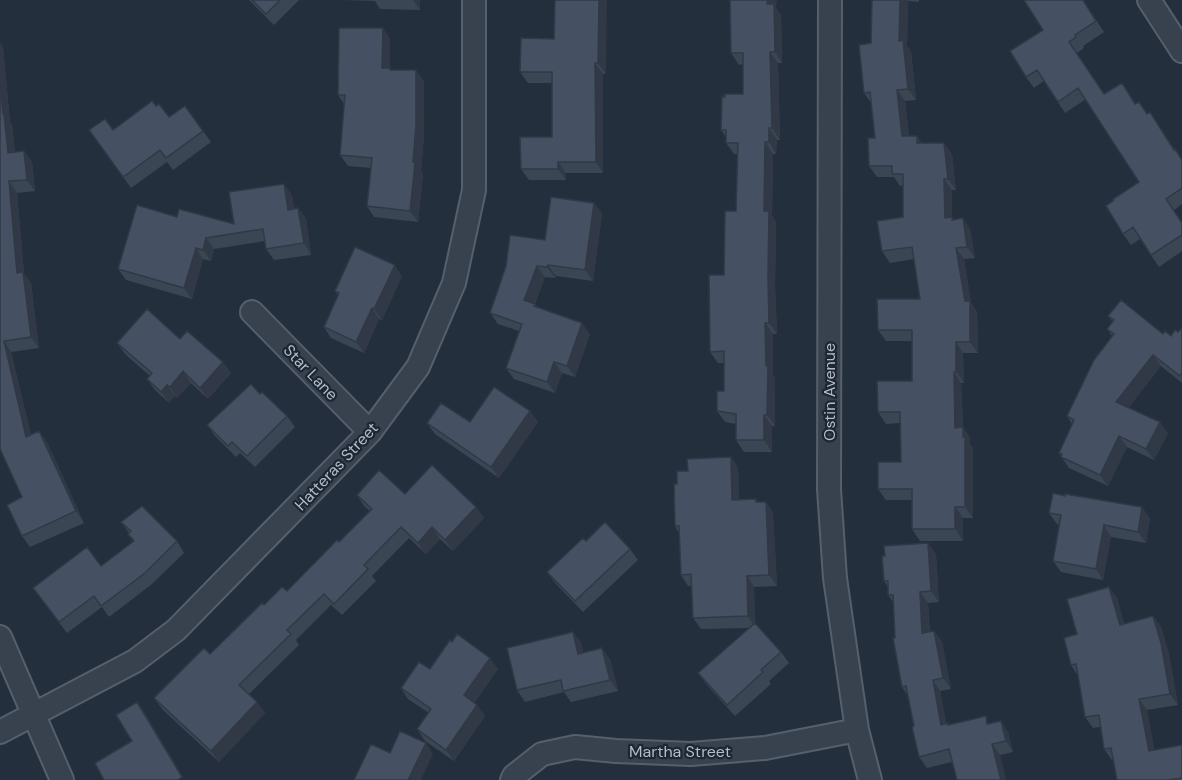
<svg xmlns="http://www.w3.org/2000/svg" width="1182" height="780" viewBox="0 0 1182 780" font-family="'DM Sans',sans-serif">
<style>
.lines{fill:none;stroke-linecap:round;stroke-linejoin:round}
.minor-casing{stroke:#565f6c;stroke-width:26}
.minor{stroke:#38414e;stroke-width:22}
.wall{fill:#3b4654}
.shaded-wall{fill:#303945}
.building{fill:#455162;stroke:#303945;stroke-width:1.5}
.labels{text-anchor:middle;stroke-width:4.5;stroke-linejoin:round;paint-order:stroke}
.street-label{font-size:16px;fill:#b4bcc9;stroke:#1d2633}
</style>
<rect width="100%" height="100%" fill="#242f3e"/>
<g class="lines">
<defs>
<path id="minor" d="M830 0 829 489 835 578 857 730 870 780
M1149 0 1182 51
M252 312 370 432
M0 637 62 780
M0 732 135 661 176 630 370 432 418 367 454 283 474 190V0
M512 780 514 776 542 754 575 747 616 751 691 754 765 748 857 730"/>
</defs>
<!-- minor casing -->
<use href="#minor" class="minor-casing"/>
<!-- minor -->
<use href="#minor" class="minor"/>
</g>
<!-- wall -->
<path class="wall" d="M249 0H299L274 25Z
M343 0H420V10L380 9 375 1Z
M555 0 606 74H603V173H566V180H529L521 169 552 137V83H528L520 72 554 39Z
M872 0H919V2L908 1 907 46 911 51 916 100 905 101 909 136H917L922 143 952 154 956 190H952V218L954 220 970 229 975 258 964 259 971 303 977 312 978 353H963L964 383H961L963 427 970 438V445L973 448V518H963V541H920L912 529V500H886L878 489 901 462 900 423 886 424 878 412 912 381V341H886L878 330 920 299 914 259 890 263 882 251 903 217V185L900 186 894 177H877L869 166 875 138 871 103 864 93 871 43Z
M1083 0 1104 32 1083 46 1084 48 1077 53 1104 94 1122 83 1136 104 1148 114 1150 112 1175 150 1182 159V204L1174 210 1182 222V251L1159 267 1140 239 1131 245 1123 234 1139 182 1086 99 1065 113 1044 81 1034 88 1026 77 1043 30Z
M776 8 781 15 782 63H778L780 140H777L776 154H773L772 216 776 222 775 287 777 334H773V375L775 377V426H772V452H744L736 440V424L725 422 717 411 724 391V363H718L710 352 736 211 737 154H734L726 143V137L721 130 725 97 743 94V64L739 65 731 53Z
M383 28 390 39V68L391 70 424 81V136L421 171 423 174 418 222 374 217 367 206 371 168 348 166 340 155 344 104 338 95Z
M3 47 10 122 12 125 15 152 24 151 32 162 35 191 17 193 24 274 31 283 39 348 11 352 31 435 39 431 47 442 84 523 30 547 22 536V497L0 449Z
M156 106 169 117 185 106 211 142 173 170 167 162 131 188 89 130H113Z
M292 195 294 209 298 208 306 219 311 255 274 260 266 249 265 241 214 249 211 261 203 259 192 299 126 280 118 269 177 217 234 224Z
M594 203 602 214 593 281 556 276 555 278 545 277 535 304 537 307 590 334 575 377 562 373 555 393 514 379 506 368 519 331 498 324 490 313 545 240Z
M402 276 382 320 379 319 364 353 331 338 324 327 338 296 335 291Z
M1108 316 1171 336 1178 332 1182 328V383L1161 366 1129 407 1168 433 1154 460 1127 447 1108 486 1069 468 1059 453 1072 424 1067 416 1112 336 1107 329 1113 322Z
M180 339 223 362 231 373 208 399 191 383 177 398 175 396 169 403 155 390 147 379 150 376 125 354 117 343Z
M530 411 538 422 499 478 435 434 427 423 470 422Z
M287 416 295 427 255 467 240 453 236 457 215 436 207 425Z
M731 457 738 468 739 500 756 499 758 502H766L773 513 777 586 754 587 755 623 781 652 789 663 769 681 771 684 735 716 706 684 698 673 749 628 701 629 693 618 692 586H688L681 575 679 533 675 526 677 484 688 471Z
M405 494 476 507 484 518 453 551 440 539 426 554 409 538 372 576 376 581 342 615 331 605 296 640 299 645 249 694 257 702 265 713 219 762 162 709 154 698 210 654 264 605 287 591 339 542 370 511 364 506 357 495Z
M1049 513 1150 518 1146 543 1111 537 1103 580 1061 572 1053 561 1059 525 1057 524Z
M121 522 177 541 184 553 152 584 109 617 102 607 67 633 33 588 101 566 133 541 128 534 129 533Z
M586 541 630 549 638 560 583 612 555 583 547 572Z
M928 543 936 555 939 602 928 603 930 632 934 631 942 642 951 689 940 691 946 724 948 723 949 725 990 723 1008 732 1013 752 1000 755 1006 780H957L952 762 927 768 919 757 908 696 902 687 895 638 893 602 888 595V587L884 581Z
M1109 587 1117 598 1124 624 1153 616 1161 627 1169 654 1178 705 1147 710 1154 750 1182 745V780H1117L1113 760H1112L1104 749 1100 727 1093 728 1085 717 1078 676 1071 665 1077 634Z
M573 632 581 643 583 652 610 659 618 691 571 702 564 692 525 702 517 690Z
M430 669H498L474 703 477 705 485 716 454 761 425 741 417 729 429 713 408 699 401 688Z"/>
<!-- shaded-wall -->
<path class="shaded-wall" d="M413 0H420V10Z
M599 0H607L606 74 598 63Z
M768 0H777L776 8 781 15 782 63 775 52 767 4Z
M900 0H907L908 1 907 46 911 51 916 100 908 89 899 41Z
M383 28 390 39V68L398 79 382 68Z
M0 42 3 47 10 122 12 125 16 164 8 153 3 114 0 85Z
M770 52 778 63 780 140 772 128Z
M595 63 603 74V173L596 162Z
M416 70 424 81V136L421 171 423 174 418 222 410 211Z
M897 90 905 101 910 147 902 136Z
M769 128 777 140 776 154 769 142Z
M917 136 925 147 917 143Z
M765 142 773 154 772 216 776 222 775 287 777 334 769 323 764 211Z
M944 143 952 154 956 190 948 179Z
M24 151 32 162 35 191 27 180Z
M558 162 566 173V180L558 169Z
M944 179 952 190V218L960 228 945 218Z
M9 181 17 193 24 274 31 283 39 348 31 337 17 273Z
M284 184 292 195 296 221 288 210Z
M594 203 602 214 593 281 585 270Z
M298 208 306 219 311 255 304 243Z
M963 218 970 229 975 258 967 247Z
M206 238 214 249 211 261 203 250Z
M196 248 203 259 192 299 184 288Z
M956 248 964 259 971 303 977 312 978 353 970 342 965 301Z
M395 265 402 276 382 320 374 309Z
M548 265 556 276 555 278 547 267Z
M537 266 545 277 532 311 524 300Z
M372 308 379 319 364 353 356 342Z
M582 323 590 334 575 377 567 366Z
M765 323 773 334V375L775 377V426L767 415Z
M4 341 11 352 34 448 26 437Z
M956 342 963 353 964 383 956 372Z
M1153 355 1161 366 1124 413 1116 402Z
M223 362 231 373 208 399 200 388Z
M554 362 562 373 555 393 547 382Z
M183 371 191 383 177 398 170 387Z
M954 372 961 383 963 434V427L970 438V445L973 448V518L965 507 955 428Z
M167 385 175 396 169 403 161 392Z
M530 411 538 422 499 478 491 467Z
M764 415 772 426V452L764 440Z
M1160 422 1168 433 1154 460 1146 449Z
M39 431 47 442 84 523 76 511Z
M1119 436 1127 447 1108 486 1100 475Z
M731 457 738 468 740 511 732 500Z
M766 502 773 513 777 586 769 575Z
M476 507 484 518 453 551 445 540Z
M955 507 963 518V541L955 529Z
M1142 507 1150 518 1146 543 1138 532Z
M1104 525 1111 537 1103 580 1096 569Z
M432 527 440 539 426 554 418 543Z
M928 543 936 555 939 602 931 591Z
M747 576 754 587 755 628 748 616Z
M1109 587 1117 598 1128 636 1120 625Z
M920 592 928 603 930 644 922 633Z
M1153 616 1161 627 1169 654 1178 705 1170 694Z
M934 631 942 642 951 689 943 678Z
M573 632 581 643 586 665 578 654Z
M602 648 610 659 618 691 610 680Z
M490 658 498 669 471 706 464 695Z
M933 680 940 691 949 736 941 725Z
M1139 699 1147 710 1157 762 1149 751Z
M137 702 145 713 185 780 182 777Z
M257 702 265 713 219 762 211 751Z
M477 705 485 716 454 761 446 750Z
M1001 721 1008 732 1013 752 1006 741Z
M426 743 433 754 421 780H408Z
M992 744 1000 755 1006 780H1001Z"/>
<!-- building -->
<path class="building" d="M252 0H280L266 14Z
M555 0H599L598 63H595L596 162H558V169H521L520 137H552V72H520L521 38 554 39Z
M730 0H768L767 4H774L775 52H770L772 128H769V142H765L764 211H769L768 276 769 323H765L766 366H768L767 415H764V440H736V414L717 411V391H724V351L710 352 709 275H724L725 211H736L738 143H726V130H721L722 96 725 97V94H743V53H731Z
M872 0H900L899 41 903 40 908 89 897 90 902 136H917V143H944L948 179H944L945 218 952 217V220L963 218 967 247 956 248 965 301H970V342H956V372H954L955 428 963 427V437H965V507H955V529H912V489H878V462H901L900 412H878L877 381H912V330H878L877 299H920L912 247 882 251 877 221 903 217V174H892V166H869L868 138H875L870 92 864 93 859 45 871 43Z
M1024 0H1083L1096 21 1075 35 1076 37 1069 42 1104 94 1122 83 1135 104 1139 102 1147 114 1150 112 1174 150 1175 149 1182 160V188L1166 199 1182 223V235L1151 255 1133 227 1123 234 1106 206 1114 200 1113 199 1139 182 1078 88 1058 102 1037 70 1026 77 1010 51 1043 30Z
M339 28H383L382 68H390V70H416V125L413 162 415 163 410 211 367 206 372 158 340 155 345 95H338Z
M0 85 3 114H4L8 153 24 151 27 180 9 181 17 273 23 272 31 337 4 341 26 437 39 431 76 511 22 536 7 505 22 497 0 449Z
M152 101 156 106 159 104 169 117 185 106 203 131 166 158 160 150 123 177 89 130 105 119 113 130Z
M284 184 288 210 298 208 304 243 266 249 263 229 206 238 203 250 196 248 184 288 118 269 137 205 177 217 179 209 234 224 229 192Z
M551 197 594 203 585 270 548 265 547 267 537 266 524 300 535 304 534 306 582 323 567 366 554 362 547 382 506 368 522 324 490 313 506 266 510 235 545 240Z
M355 247 395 265 374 309 372 308 356 342 324 327 339 293 335 291Z
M1121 300 1163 334 1165 331 1171 336 1175 330 1178 332 1182 328V373L1180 376 1153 355 1116 402 1160 422 1146 449 1119 436 1100 475 1061 457 1062 454 1059 453 1074 420 1067 416 1094 360 1114 334 1107 329 1114 320 1108 316Z
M147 309 180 339 187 331 223 362 200 388 183 371 170 387 167 385 161 392 147 379 152 373 117 343Z
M251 384 260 394 262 392 287 416 247 456 232 442 228 446 207 425Z
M494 387 530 411 491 467 427 423 441 403 470 422Z
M731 457 732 500 756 499V502H766L769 575 747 576 748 616 693 618 691 574 681 575 679 526H675L674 484H677V471H688L687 459Z
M432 465 476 507 445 540 432 527 418 543 401 527 364 565 368 569 334 604 324 594 287 630 291 634 239 685 257 702 211 751 154 698 204 648 210 654 262 603 264 605 282 587 287 591 337 540 339 542 372 509 357 495 379 470 405 494Z
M1053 493 1065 496V494L1142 507 1138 532 1104 525 1096 569 1053 561 1061 515 1049 513Z
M142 506 177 541 145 573 101 606 94 596 59 622 33 588 87 547 101 566 134 541 128 534 131 531 121 522Z
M605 522 630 549 575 601 547 572 583 538 586 541Z
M928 543 931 591 920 592 922 633 934 631 943 678 933 680 941 725 948 723V725L986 716 987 724 1001 721 1006 741 992 744 1001 780H957L949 749 919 757 912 727 914 726 906 686 902 687 893 638H895L893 595H888V581H884L882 556H885L884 546Z
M1109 587 1120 625 1153 616 1161 643 1170 694 1139 699 1149 751 1182 745V778L1168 780H1117L1111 748 1104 749 1099 715 1085 717 1076 664 1071 665 1064 638 1077 634 1067 599Z
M755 623 781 652 761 670 763 672 727 705 698 673Z
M573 632 578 654 602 648 610 680 563 691 561 680 517 690 507 648Z
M457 634 490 658 464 695 477 705 446 750 417 729 431 709 401 688 419 662 430 669 450 640 452 642Z
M137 702 182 777 178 780H104L95 763 132 741 116 715Z
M400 731 426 743 408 780H354L371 744 390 753Z"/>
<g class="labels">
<!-- street labels -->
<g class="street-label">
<text transform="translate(311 372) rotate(46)" y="6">Star Lane</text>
<text transform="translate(829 392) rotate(-90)" y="6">Ostin Avenue</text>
<text transform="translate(336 466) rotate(-47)" y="6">Hatteras Street</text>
<text x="680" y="757">Martha Street</text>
</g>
</g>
</svg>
